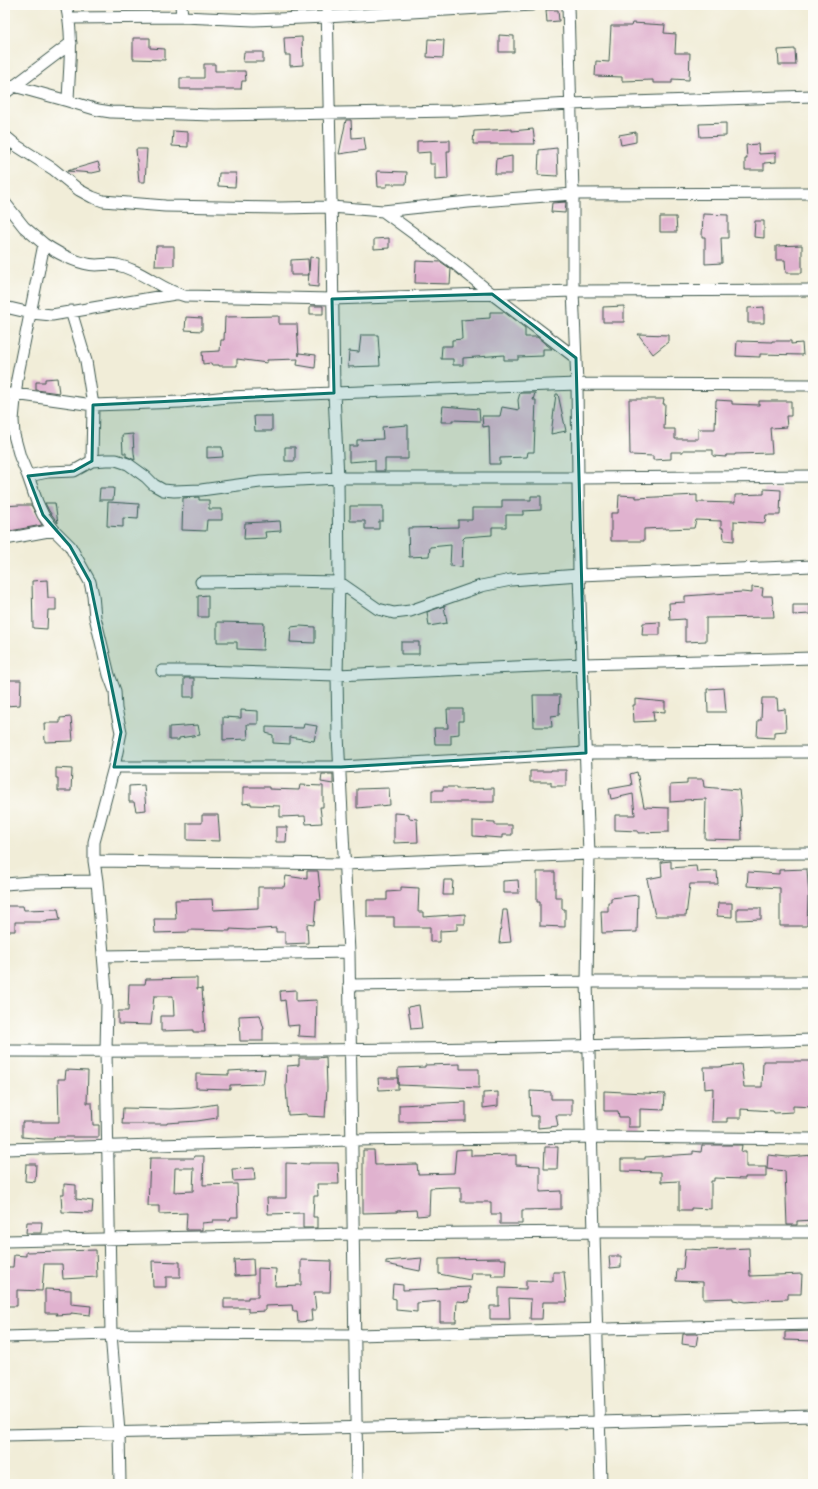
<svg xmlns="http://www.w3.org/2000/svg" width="818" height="1489" viewBox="0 0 818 1489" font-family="'IM FELL Great Primer',serif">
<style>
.building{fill:#e0b2cf;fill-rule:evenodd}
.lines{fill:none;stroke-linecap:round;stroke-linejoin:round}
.street-casing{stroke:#3e574d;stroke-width:13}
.street{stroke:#fff;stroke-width:11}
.marked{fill:#0f766e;fill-opacity:0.2;stroke:#0f766e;stroke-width:3;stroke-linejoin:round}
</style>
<rect width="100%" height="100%" fill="#fdfcf7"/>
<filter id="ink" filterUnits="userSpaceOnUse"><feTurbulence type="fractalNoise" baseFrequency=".025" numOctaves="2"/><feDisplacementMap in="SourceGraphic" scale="8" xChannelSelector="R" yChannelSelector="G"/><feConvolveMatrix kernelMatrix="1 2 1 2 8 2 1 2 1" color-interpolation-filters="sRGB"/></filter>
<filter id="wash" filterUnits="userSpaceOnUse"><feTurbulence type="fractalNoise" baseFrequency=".012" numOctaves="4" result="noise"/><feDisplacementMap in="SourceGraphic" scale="16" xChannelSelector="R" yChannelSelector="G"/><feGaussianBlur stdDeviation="0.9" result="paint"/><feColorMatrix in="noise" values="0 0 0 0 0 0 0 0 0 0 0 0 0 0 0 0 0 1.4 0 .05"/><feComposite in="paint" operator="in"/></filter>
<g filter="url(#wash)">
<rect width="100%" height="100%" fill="#f1edd8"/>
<g id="blocks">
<!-- building -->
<path class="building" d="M546 10H558L559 21 547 22Z
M632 23 665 25 664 33 676 34 675 53H690L689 80 672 79V83H653V80L622 81V77L595 76 596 61 609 62 611 26H631Z
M499 35 514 36V52H499Z
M302 37 303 65 290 66V55H285L284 38Z
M133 38H150V48L165 49V60L133 59Z
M428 39 444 40 443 58 427 57Z
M795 49 796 65H779L778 50Z
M244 52H263V62H243Z
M204 64H215V71H245L246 81H242L241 89H180V78H204Z
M346 120H351L352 138 364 137 366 150 339 154Z
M726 123V136L700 137 699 124Z
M512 129V131L533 129 535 144H473L474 131Z
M173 131 188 132V147L172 146Z
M636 132V142L621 145 619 135Z
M450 140V151H447L448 179 435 180V164H430V152L417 153V141Z
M758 144 759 154 776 153V162L764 163V170H745V159H747L746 145Z
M557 148 558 176 538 175 539 150Z
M136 149H147L145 182H139Z
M512 156V174H495L496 159Z
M98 162 101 171 92 173 67 171Z
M377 171 407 172 406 184H387V187H378Z
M219 173H236L235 187 218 186Z
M566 202 565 213 551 212 552 203Z
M703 214 728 215V238H721L722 263 705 264V237H702Z
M660 217H676L677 232H660Z
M755 221H764V238L754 237Z
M389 238V248L374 249V239Z
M802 245V273H786L785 260H776V246Z
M156 246H174V266H155Z
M310 257 319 258 318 287 308 286Z
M308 259 309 275H291V260Z
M416 261 441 262 451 269 450 284 415 283Z
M310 306H323V314H310Z
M624 306V322H603V307Z
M764 307V323H748V308Z
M490 312H504L525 328V337H537L552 349H543V356L518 357V360H504V355L463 358V365H453V359H441L442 346H452V340L462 339 461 320 490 318Z
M279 316V324H297L299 356V353L316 355 315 368 297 365 298 359 267 360V363L237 359V366H219V365H211V363L203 364 202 352 220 351 221 340H224L225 317Z
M186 317 202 318V331L185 330Z
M638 334 668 335V342L653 354Z
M361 335H378L380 366 348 367 349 351 359 352Z
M737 341 772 342V341H791V344L802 343 803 355 760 354V357L736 356Z
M57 378 59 393 36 390V382H45V379Z
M520 393H535L533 400H536L534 452H528L527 457 500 458V464H490L489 426 483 427 482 416H500L502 407 519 410 518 400Z
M556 394H558L566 431 551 434Z
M629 399H664L663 404H665L664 429H675V439H698V429H715L716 400 732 401V404L759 405V401H791V416H786L787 427 770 428 772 453 735 454V455H726V457L713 456V450H683V452H671V459L653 460V456L630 455Z
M443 406 479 409 480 421 452 420V422H441Z
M254 416H272V431H255Z
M408 425V459H385V471H375V460L349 462V446H357V440L383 439 382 427Z
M133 434 134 453 135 460 126 456V453H123L122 435Z
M207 447H222L223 457 207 458Z
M285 447H295V461H285Z
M100 488H114L113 500H99Z
M764 489 781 490 780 515H766L765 523 734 521V541L724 540 723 528H721V521L696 520 694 528 665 529V528L644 529V541H611V513H618L619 495 636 496V498L697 495V502L735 503V495L764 494Z
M531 496H541V510L523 511V515H506V527H492V535L465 537 463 539 462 567 450 566 451 545 430 547 429 556 409 557 408 528 458 527V520H472V508H502V500H531Z
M199 497V500H209V509H222V520H207L206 531 182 530 183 498Z
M108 502 139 504 138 519 123 518V527L107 526Z
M45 503H55L58 523 49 511Z
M19 505H31L42 525 5 532V506Z
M350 506H383V521H379V529H365V521H350Z
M280 521 281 531 265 532 266 538 244 539 245 523Z
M47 580 48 598H56V610H48L47 629 33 628 32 581Z
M752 587 763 588 762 596H772L774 617 706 618V641L685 642V619L670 620 669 603 685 602V596L742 592 752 593Z
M208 595V617H198V596Z
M793 605H810V614L793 615Z
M444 606 447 623 429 626 427 612Z
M217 622 264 623 263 650 237 649V642H217Z
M660 622V635H642L643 623Z
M300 626 315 627V643L290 642 291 627Z
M401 642H419V654H401Z
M184 678H194V697H184Z
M5 680H21L20 705 5 706Z
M724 688 726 712H708L707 689Z
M533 695H560L559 715 551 716 552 727H534Z
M762 698H777L778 710 785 709 786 731 774 732V738L757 737 758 720H761Z
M635 699 665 702V712L653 711 654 721 634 722 633 705H635Z
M447 709H463V721H459V734L451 735V744H435L434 728H448Z
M241 710 258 711V724H247L248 739 223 740V717L241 718Z
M71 717 73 741 45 742 44 723H60V718Z
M304 724 317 726 314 741 290 737V744L273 743V735L266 733V727L303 728Z
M198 725 200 735 179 738V740H169V727Z
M56 768 72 769 71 791H58V778H56Z
M551 770H566V786H551V782H530V771H551Z
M637 772 644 807 669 808V832L638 833V831L615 830V815H635L633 794 611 799 609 789 632 785 630 774Z
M322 774H333V784L321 782Z
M687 779H703L704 787 739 790 741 807 742 840 705 839 706 799 684 800V801L670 802V785L687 784Z
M144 785 146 810 136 811 134 802H129V786Z
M300 785 323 786V807H320L322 823 306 824 305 816 280 817V806L251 805V803L243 804V787H269V789L299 790Z
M443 787H456V789L494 788V802H432V790H443Z
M389 788 390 805 357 808V789Z
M394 813 409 814V818L417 819 418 842 394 843Z
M202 815H218L220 841 187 840V823H202Z
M473 821 495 822V825H512V835H502V838L473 836Z
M276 827H287L286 842H276Z
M671 861V868L696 866 697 872 717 871 718 884H690L686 916H655L647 879 662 876 661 862Z
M807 869 809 897H808L807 926H780V888L747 886 748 872 779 874V870Z
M307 871H318L321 900H316L314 925 307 924 308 943 285 944V932H276V928L248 930 230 929V931L189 930V932L155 933 154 919H176L175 900 212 899 213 910 258 908V887H284L286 876 307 879Z
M537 872H555V897H562V909H565V927L540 926V902H537Z
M444 880H453L452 895H443Z
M518 880 519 893H503V881Z
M401 887 419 888 418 912H423V917L465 914V924H457V930L440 931V942H430V927H394V917H367V900H387V892L401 891Z
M638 895 637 932 602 933 601 911H608V902H611V898Z
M718 903H732V917L717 916Z
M5 906H23L24 910 58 909 60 920 47 921V922H15V931H5Z
M737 908H761V919L737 920Z
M503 910H507L511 942 499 943Z
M197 978V989L202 988 205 1032H193V1030L161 1031V1016H174L173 996H154L151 1025 118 1024V1011H128L129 984H145L146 979Z
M296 990V1001L317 1000 316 1037 298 1036 299 1025 288 1026 285 1000 281 1001 280 991Z
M419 1005 422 1028 411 1029 408 1007Z
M260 1015 264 1029H263V1041H240L239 1016Z
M326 1057 327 1088 325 1117 307 1116V1114L288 1115 286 1087 287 1066 299 1065V1058H318Z
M763 1061H812L813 1107 793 1106V1112L775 1113H774L773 1111 741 1109V1118H727V1122H712L713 1088 705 1089 704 1067H719L741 1064 744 1087H762Z
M460 1064V1069H479V1088L398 1085V1068L425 1067V1065Z
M265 1069 263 1084 230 1085V1089L196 1088V1074L229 1075V1071Z
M66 1070 88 1071 87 1103H92L93 1125H99V1137H54V1139H44L22 1137V1122H59L58 1079H65Z
M378 1078H398V1089L379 1090Z
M530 1091 551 1092V1099H572V1115H556L558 1126 538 1128V1116H531Z
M604 1091 665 1094 664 1110 640 1109V1127H628V1117H619L618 1111H604Z
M498 1092V1106L483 1108V1093Z
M466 1102V1121L399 1122V1105Z
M217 1104V1118L197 1121 167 1123V1124H122L123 1108 170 1109 192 1108Z
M702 1145H742L741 1152H746V1167H766V1177H745V1179L714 1178V1181H711V1209L691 1208V1210H679V1181L661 1182V1172L621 1171V1159H645V1157L693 1154V1151L701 1152Z
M545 1147H558L557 1169H544Z
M471 1149V1156L516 1155V1165L540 1166V1192L561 1191V1209L522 1210V1224H500V1214H491V1202H461V1187H448L430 1188 429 1215 417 1216 416 1210 397 1211V1212L363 1213V1150H374L375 1165 417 1164 418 1174 454 1173 456 1150Z
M768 1155 788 1157 813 1155V1220L797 1221V1225H787L785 1171 767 1169Z
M195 1156H204L203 1185 237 1184 238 1217H231L230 1220H213V1222L202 1223V1230H186L187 1213 159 1214V1206H148L150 1158H194ZM175 1168H194L193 1191 174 1192Z
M286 1163 309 1164V1163H338L339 1184H317L318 1196H314L313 1217H317V1228H303V1213L268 1214 267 1198H286Z
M26 1164H36L35 1182 25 1181Z
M254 1168 255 1180 233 1181 232 1169Z
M64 1184 76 1185V1199L93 1201 92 1213 62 1212 61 1194H64Z
M27 1222H42L41 1233H26Z
M749 1248 750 1276 802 1274 801 1294H788V1299L761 1300V1301L746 1302 733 1300V1298L703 1299V1282L676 1281 677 1269H683L685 1249 706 1250Z
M96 1250 97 1277 63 1279 62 1264H44L42 1291 17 1290V1306H5V1267H13L14 1255 26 1256V1252Z
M609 1256H621V1267L610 1268Z
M422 1258 420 1271 386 1264V1261Z
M500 1258V1259H506L505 1276H491L492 1273H471L470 1280 439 1274V1259Z
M253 1259 254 1275 235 1276 234 1260Z
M301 1260 331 1261 330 1292H314L316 1310H311L312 1321 298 1322 297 1311H293L292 1305 265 1306V1311L248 1312V1308H224V1299H248V1297H258V1268L276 1269 275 1286 301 1285Z
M152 1261 180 1262V1277H166V1287H153Z
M553 1272H564L567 1302H543L542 1319H530L531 1299 509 1298 510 1319H490V1306H499V1288L526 1289V1280L553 1281Z
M393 1284 403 1285V1290L470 1287 469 1302 457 1301 456 1322H440V1301L417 1303V1312L396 1310V1299L392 1298Z
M45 1289 71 1290V1304L91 1306 90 1315 71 1313V1314L56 1315 57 1313H45Z
M813 1331V1341L785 1340V1332Z
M683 1334H698L696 1346 682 1344Z"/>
</g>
</g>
<g filter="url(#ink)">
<use href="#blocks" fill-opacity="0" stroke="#3e574d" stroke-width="1"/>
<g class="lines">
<defs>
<path id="street" d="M66 5C74 37 69 69 68 101L98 110 111 112 214 115 454 111 570 104 813 96
M181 5 182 17 254 20 326 17 532 5
M327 5 332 247 334 393 338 478 339 582 337 675 338 735 349 952 357 1484
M568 5 573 194V291L577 384 579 575 589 854 587 982 601 1484
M69 18 182 17
M14 86 68 101
M5 93 71 43
M5 136 17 146 53 169 79 190 92 197 103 201 165 206 280 208 331 207 383 211 468 202 573 194 813 193
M5 152 6 137
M5 203 24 227 44 244 17 379 13 420 14 435 20 457 28 476 37 502 43 515 54 530 70 546 90 582 93 595 95 617 109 675 115 691 116 709 121 732 114 767 94 842V861L97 881 107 1003 106 1051 111 1334 119 1432 120 1484
M383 211 454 263 492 294 576 358
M44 244C59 254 77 264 96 265 103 265 110 263 117 265 142 270 161 290 185 296L332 299 573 291 813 290
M5 307 31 313 52 315 175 294
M71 311 86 361 93 405 92 461
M5 394H15L93 405 182 402 227 397 334 393 577 384 813 385
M28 476 48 472 74 471 92 461 106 460H116L128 464 146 477 154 485 163 490 174 491 201 490 260 482 338 478H579L813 476
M5 539 54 530
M201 582 283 581 339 582 378 609 394 613 410 611 481 586 511 580 579 575 813 566
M162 671H196L337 675 583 664 813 658
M114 767H341L586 753 813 752
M94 861 345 864 589 854 813 853
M5 884 31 882 97 881
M103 956 349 952
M349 985 587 982H813
M5 1051C274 1052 544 1048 813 1040
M5 1149 351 1140 592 1137 813 1139
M5 1241 353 1234 594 1232H813
M5 1337 111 1334 354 1335 813 1324
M5 1435 599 1422 813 1416"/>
</defs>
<!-- street casing -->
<use href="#street" class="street-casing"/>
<!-- street -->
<use href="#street" class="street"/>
</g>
</g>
<!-- marked area -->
<path class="marked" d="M492 294 576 358 586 753 341 767H114L121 732 90 582 70 546 43 515 28 476 74 471 92 461 93 405 334 393 332 299Z"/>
<!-- margin -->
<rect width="818" height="1489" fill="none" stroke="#fdfcf7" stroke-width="20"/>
</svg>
